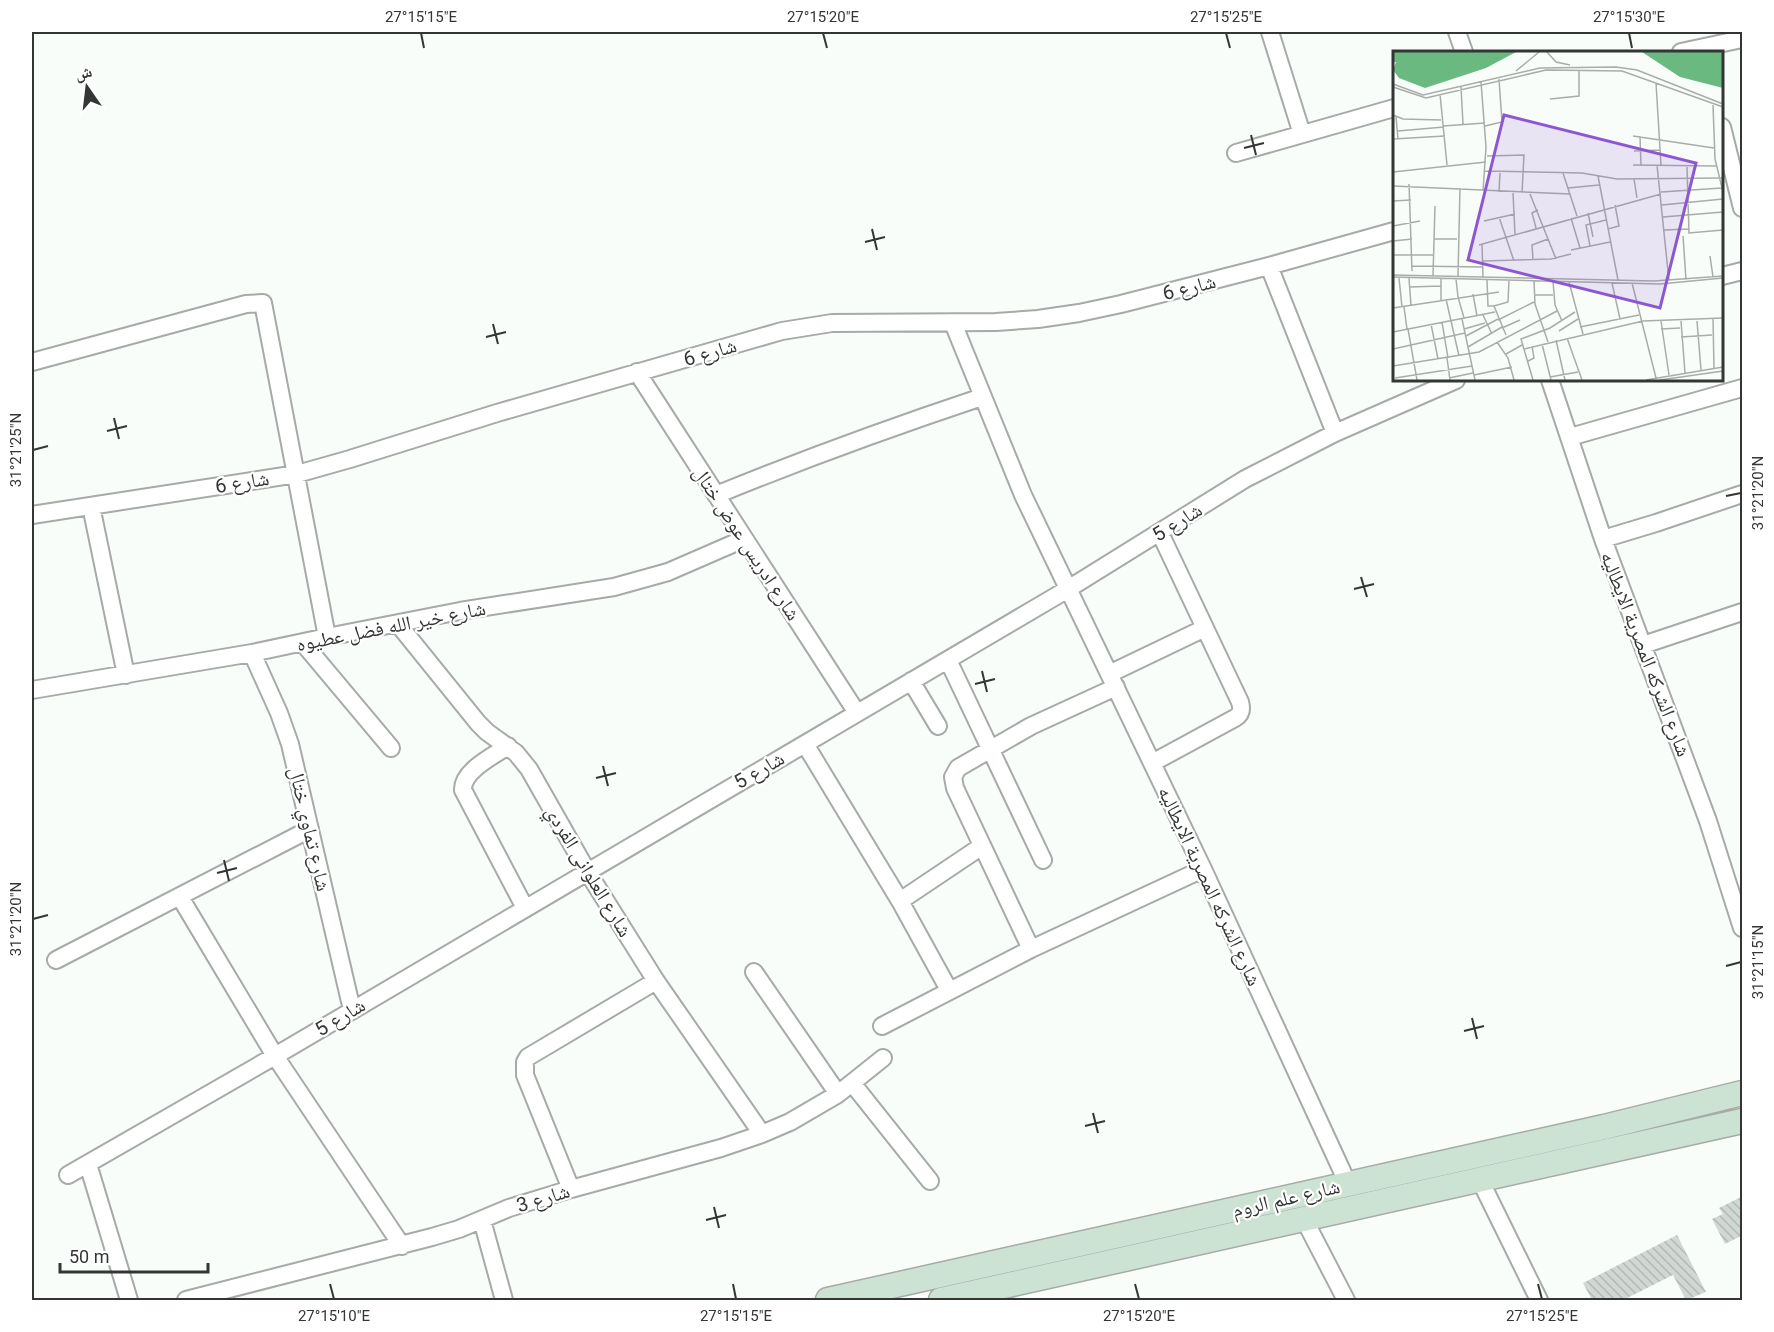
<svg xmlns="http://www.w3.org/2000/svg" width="1774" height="1332" viewBox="0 0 1774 1332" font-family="Roboto,'Noto Naskh Arabic',sans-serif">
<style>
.building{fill:url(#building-back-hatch)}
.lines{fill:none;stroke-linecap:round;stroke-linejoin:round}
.street-casing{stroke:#a6aba7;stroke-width:20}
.secondary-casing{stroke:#a6aba7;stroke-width:27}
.street{stroke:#fff;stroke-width:16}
.secondary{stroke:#cce2d3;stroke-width:24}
.ticks{fill:none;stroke:#333634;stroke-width:2}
.labels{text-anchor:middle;stroke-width:4.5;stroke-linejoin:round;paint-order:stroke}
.street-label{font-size:20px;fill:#333634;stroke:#fff}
.inset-road{fill:none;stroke:#a9adaa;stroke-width:1.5}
.view{fill:#8d57cf;fill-opacity:0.15;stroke:#8d57cf;stroke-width:3}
.inset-edge{fill:none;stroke:#333634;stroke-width:3}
.neatline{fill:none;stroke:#333634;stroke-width:2}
.ticks-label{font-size:15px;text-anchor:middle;fill:#333634}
</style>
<defs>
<pattern id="building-back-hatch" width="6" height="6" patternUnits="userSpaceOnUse" patternTransform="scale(1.5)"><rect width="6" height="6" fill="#d1d7d3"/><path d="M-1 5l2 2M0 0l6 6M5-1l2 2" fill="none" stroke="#b4b9b6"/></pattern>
</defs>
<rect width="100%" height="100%" fill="#f8fdf9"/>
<!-- building -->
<path class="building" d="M1743 1196V1235L1725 1244 1712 1219 1723 1214 1719 1208Z
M1677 1235 1706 1292 1686 1300 1673 1275 1623 1300H1592L1583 1283Z"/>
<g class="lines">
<defs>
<path id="street" d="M1270 32 1302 134
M1457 32 1464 52
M1681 52 1742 39
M1722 127 1742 208
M1236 153 1394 108
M1269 266 1335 433
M1722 276 1742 271
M953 323 1023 495 1203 869 1348 1184
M32 362 246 304 263 303 327 637
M637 372 857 713
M1550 380 1603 539 1708 821 1742 928
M1570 437 1742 388
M716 495C804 459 892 427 982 397
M91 506 126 675
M32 515 297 474 350 459 497 413 782 331 832 323 996 322 1038 319 1079 313 1121 304 1269 266 1394 231
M1603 539 1656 523 1742 494
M398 624 478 723 487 732 516 753 529 769 587 871 656 981 762 1134
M303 643 391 748
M1643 645 1742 612
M252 653 279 713 290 744 352 1010
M948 660 1043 860
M1109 674 1205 628
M911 681 938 726
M32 690 252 653 327 637 460 611 614 587 668 572 744 539
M805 744 900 901 949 990
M508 746C493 756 462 771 463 790L525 908
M1152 763 1235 718C1242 714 1242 709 1240 702L1160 533
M180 897 275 1056 402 1246
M900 901 982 846
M1031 949 955 788 953 777 958 768 1031 726 1116 687
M56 960 310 829
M754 972 838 1094
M882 1026 1031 949 1203 869
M852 1083 930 1181
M88 1164 129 1300
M68 1175 275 1056 1068 589 1245 479 1335 433 1456 380
M1480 1180 1539 1300
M571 1189 525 1075V1062L528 1057 656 981
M1304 1219 1346 1300
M482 1220 504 1300
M186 1300 432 1237 459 1229 509 1208 571 1189 721 1148 762 1134 790 1122 838 1094 883 1058"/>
<path id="secondary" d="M828 1300 1604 1127 1742 1093
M941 1300 1742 1121"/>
</defs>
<!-- street casing -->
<use href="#street" class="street-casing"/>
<!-- secondary casing -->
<use href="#secondary" class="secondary-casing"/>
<!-- street -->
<use href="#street" class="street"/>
<!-- secondary -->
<use href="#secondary" class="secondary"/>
</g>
<!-- ticks -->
<path class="ticks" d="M421 33 424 48M823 33 827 48M1226 33 1230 48M1629 33 1632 48M1251 135 1256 155M1244 148 1264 143M872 229 877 250M865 242 885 237M493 324 498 344M486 337 506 332M114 418 119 439M107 431 127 426M33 450 48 446M1726 496 1741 493M1361 577 1367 597M1354 589 1374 584M982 671 987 692M975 684 995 679M603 766 608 786M596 778 616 773M224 860 229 881M217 873 237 868M33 919 48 915M1726 966 1741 962M1472 1018 1477 1039M1464 1031 1484 1026M1093 1113 1098 1133M1085 1126 1105 1121M714 1207 719 1228M706 1220 726 1215M330 1284 334 1299M733 1284 736 1299M1135 1284 1139 1299M1538 1284 1542 1299"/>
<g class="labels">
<!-- street labels -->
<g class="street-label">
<text transform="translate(1189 287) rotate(-14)" y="7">شارع 6</text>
<text transform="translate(710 352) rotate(-16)" y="7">شارع 6</text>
<text transform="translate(242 482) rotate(-9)" y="7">شارع 6</text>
<text transform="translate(1177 522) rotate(-32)" y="7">شارع 5</text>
<text transform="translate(747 543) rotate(57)" y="7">شارع ادريس عوض ختال</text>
<text transform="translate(391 626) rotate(-11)" y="7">شارع خير الله فضل عطيوه</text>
<text transform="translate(1646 654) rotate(69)" y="7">شارع الشركه المصرية الايطاليه</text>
<text transform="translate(759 770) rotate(-30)" y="7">شارع 5</text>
<text transform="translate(310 829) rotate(77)" y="7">شارع تماوي ختال</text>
<text transform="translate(589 871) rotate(59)" y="7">شارع العلوانى الفردي</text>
<text transform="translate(1210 886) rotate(65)" y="7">شارع الشركه المصرية الايطاليه</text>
<text transform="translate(340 1017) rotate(-31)" y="7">شارع 5</text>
<text transform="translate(543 1198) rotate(-17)" y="7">شارع 3</text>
<text transform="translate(1286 1198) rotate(-13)" y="7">شارع علم الروم</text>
</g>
</g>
<!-- overview -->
<g transform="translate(1393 51)">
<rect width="330" height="330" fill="#f8fdf9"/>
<path d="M0 1H123L93 17 32 37 6 27 0 19 3 11H0ZM249 1H330V37L287 26Z" fill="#69b980"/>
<path class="inset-road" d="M154 1 163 11 177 14M123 20 146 1M88 31 93 96 90 140M263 32 268 114M0 33 30 44 147 17 223 16 244 19 330 53M0 36 33 47 153 19 229 20 330 56M68 36 70 73M47 43 54 114M157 48 186 45V19M320 54 322 108 330 141M0 64 10 68 48 69M3 66 5 88M50 75 92 72M92 75 109 71 106 28M5 80 51 76M240 85 321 97M247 85 248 114M0 88 52 85M241 100 267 99M94 105 131 104 129 142M240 114 323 115M264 114 276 230M294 116 296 182 330 179M92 120 189 122 224 128 330 127M0 121 93 111M170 122 184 165M205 125 225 229M241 128 244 147M16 133 19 220M0 135 177 143M175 137 206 134M106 141 107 122M268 141 329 137M120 142 122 183M137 143 163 208M0 150 18 149M269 154 330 148M195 162 200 186M106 166 121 210M270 166 330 161M178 167 187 197M91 170 122 163M0 175 27 170M143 177 139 162 145 159M215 178 226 175 222 154M271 179 296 178M290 185 293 229M41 188H64M0 190 19 188M89 193 90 226M86 194 268 143M197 195 193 174 213 169M178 199 217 191M0 204H40M317 205 320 226M140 209 139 194 155 188M90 210 158 208 178 203M19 215 90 216M0 224 261 230 330 225M40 225 42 155M65 225 67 137M0 226 267 233 330 227M6 227 9 256M16 227 18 255M63 228 65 246M94 229 95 255H101M141 230 142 253 155 291M160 230 162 254 169 270M176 231 190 283M219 232 227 268M239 232 263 327M16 236 48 235M80 243 84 265M141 244H160M65 246 71 267M53 248 66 305M48 249V228M101 255 115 251 116 229M101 255 113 284M11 256 14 278M0 257 106 241M90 264 99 283M69 268 82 329M320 268 321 317M105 269 141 251M250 270 330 267M268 270 276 324M288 270 292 322M304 270 308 319M49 271 55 307M38 273 45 308M187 276 246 264M109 277 127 269M15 278 24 329M71 278 92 272M268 278 287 277M166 280 185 268M0 281 102 261M73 285 105 268M288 286 319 284M174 287 189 329M163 289 172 329M104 291 115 307 121 329M149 293 158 329M75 296 109 276M0 298 72 282M131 298 250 270M113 303 129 294M54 307 57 329M135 310 141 307 139 295M0 315 86 301 164 260M81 324 119 316M157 326 185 321M2 327 79 315M56 327 80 322M140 329 128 288 157 277 182 261M253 329 330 316M267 329 330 320"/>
<path class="view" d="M111 64 303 112 267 257 75 209Z"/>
<rect width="330" height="330" class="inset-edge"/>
</g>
<!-- border -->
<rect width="1774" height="1332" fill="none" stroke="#ffffff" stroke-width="66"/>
<!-- north arrow -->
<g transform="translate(87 87) rotate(346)" stroke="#ffffff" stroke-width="4.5" paint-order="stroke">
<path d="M0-4.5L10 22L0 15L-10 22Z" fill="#333634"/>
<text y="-9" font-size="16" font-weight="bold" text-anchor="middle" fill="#333634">ش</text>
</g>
<!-- scale -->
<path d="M60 1263v9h148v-9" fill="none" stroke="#333634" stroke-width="3"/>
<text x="69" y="1263" font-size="18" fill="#333634" stroke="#ffffff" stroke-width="4.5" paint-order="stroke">50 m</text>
<rect x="33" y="33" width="1708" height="1266" class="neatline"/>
<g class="ticks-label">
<text x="421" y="22">27°15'15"E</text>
<text x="823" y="22">27°15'20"E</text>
<text x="1226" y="22">27°15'25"E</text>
<text x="1629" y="22">27°15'30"E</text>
<text transform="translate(16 450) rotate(-90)" y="5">31°21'25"N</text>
<text transform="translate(1758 493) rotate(-90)" y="5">31°21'20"N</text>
<text transform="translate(16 919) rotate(-90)" y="5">31°21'20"N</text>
<text transform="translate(1758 962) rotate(-90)" y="5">31°21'15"N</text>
<text x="334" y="1321">27°15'10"E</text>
<text x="736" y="1321">27°15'15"E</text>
<text x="1139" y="1321">27°15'20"E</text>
<text x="1542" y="1321">27°15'25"E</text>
</g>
</svg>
